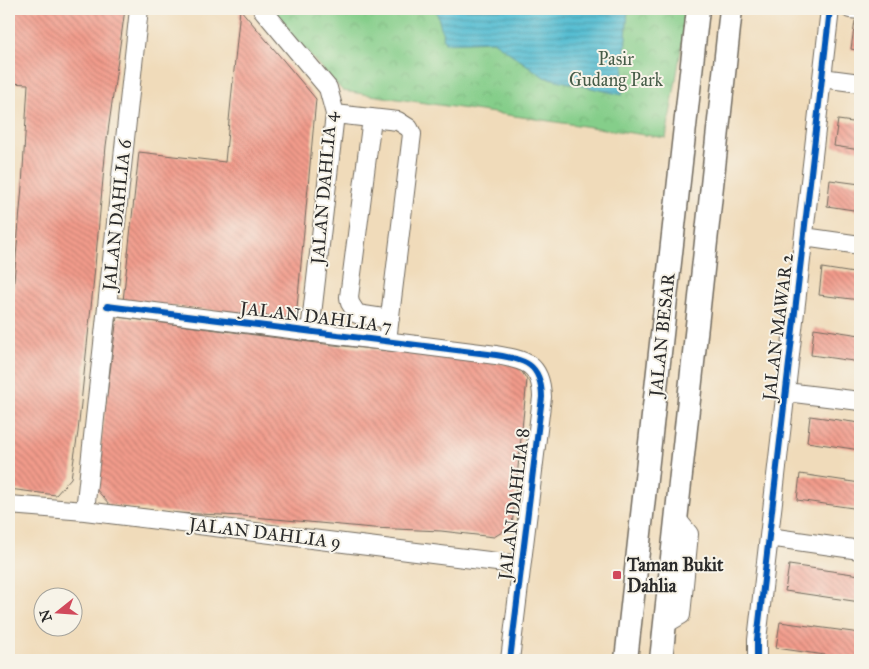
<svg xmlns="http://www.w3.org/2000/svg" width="869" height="669" viewBox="0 0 869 669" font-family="'IM FELL Great Primer',serif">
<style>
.park{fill:url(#park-crowns);stroke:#587c5a}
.water{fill:url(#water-rules);stroke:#40747e}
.building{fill:url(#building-back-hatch)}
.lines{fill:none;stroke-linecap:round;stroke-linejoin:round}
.minor-casing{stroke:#70695d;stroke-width:20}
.major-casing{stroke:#70695d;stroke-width:25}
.minor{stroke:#fff;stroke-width:18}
.major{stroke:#fff;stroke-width:22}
.cycleway-casing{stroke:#f7f3e8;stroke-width:9}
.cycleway{stroke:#0057b8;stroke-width:6}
.poi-dot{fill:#d1495b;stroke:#f7f3e8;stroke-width:2}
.labels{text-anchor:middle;stroke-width:4;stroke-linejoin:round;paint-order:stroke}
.park-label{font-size:18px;fill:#465c48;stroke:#f7f3e8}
.street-label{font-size:18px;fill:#2b2b2b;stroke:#f7f3e8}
.poi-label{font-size:18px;font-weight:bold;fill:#2b2b2b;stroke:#f7f3e8;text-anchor:start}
</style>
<defs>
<pattern id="park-crowns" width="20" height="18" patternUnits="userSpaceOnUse" patternTransform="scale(1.25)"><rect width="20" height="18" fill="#85ce8a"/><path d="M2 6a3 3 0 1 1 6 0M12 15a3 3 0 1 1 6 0" fill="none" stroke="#73b177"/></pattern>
<pattern id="water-rules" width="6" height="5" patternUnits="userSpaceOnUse" patternTransform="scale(1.25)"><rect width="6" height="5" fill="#55bdd2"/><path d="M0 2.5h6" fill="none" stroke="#479aab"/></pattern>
<pattern id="building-back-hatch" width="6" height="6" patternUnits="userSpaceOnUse" patternTransform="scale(1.25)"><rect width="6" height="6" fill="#f29b8b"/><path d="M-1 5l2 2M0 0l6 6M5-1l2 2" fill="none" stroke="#c47f72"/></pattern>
</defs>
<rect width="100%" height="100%" fill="#f7f3e8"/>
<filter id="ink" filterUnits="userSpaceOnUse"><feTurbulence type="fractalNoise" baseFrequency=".02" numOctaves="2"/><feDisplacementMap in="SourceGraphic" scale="10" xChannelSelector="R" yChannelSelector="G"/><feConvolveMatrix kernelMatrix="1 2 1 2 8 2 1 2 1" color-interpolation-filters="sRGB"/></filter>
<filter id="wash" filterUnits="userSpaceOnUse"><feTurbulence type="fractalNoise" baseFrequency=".0096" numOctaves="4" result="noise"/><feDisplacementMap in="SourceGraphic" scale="20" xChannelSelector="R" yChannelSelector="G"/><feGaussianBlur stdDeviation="1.12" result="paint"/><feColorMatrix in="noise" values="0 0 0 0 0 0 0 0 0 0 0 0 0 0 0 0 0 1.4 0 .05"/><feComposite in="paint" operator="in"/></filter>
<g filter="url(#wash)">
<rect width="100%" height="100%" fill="#f0dbba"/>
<!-- park -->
<path class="park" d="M266 9H688L666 138 343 91Z"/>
<!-- water -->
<path class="water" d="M436 9H628L622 95 544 77 493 41 445 43Z"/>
<g id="blocks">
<!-- building -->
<path class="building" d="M9 9H125L106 146 93 288 78 432 71 478 56 495 9 489V340L22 186 28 84 9 83Z
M240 9 316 99 296 319 123 301 139 152 225 162Z
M855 21 860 22V51L851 49Z
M838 120 860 123V150L834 146Z
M830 180 860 184V211L827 206Z
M822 268 860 274V300L819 295Z
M117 317 325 344 518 365 527 380 512 526 494 537 441 531 373 528 243 516 177 513 110 505 95 488Z
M814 328 860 335V362L811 355Z
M810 416 860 423V450L807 442Z
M800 474 860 483V509L797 500Z
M789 565 860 575V602L785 591Z
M780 622 860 633V660L776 648Z"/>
</g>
</g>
<g filter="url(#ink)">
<use href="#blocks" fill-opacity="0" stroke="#70695d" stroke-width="1"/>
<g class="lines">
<defs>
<path id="minor" d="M262 9 328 88 335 114 310 332
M850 9 860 10
M822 78 860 83
M335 114 398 121 409 128 412 134 387 341
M372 118 349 297 350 303 357 314 390 319
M804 237 860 245
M107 306 496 355C525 360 541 363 542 397L510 660
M786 392 860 401
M9 505 85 511 521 565
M85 511 139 9
M769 537 860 550
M664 625 681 615 689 534 676 518
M757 660V640L830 9"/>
<path id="major" d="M626 660 698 9
M661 660 731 9"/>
</defs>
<!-- minor casing -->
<use href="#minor" class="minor-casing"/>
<!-- major casing -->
<use href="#major" class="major-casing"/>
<!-- minor -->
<use href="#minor" class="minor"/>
<!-- major -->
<use href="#major" class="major"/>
<defs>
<path id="cycleway" d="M107 306 496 355C525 360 541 363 542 397L510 660
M757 660V640L830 9"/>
</defs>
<!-- cycleway casing -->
<use href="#cycleway" class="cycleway-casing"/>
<!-- cycleway -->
<use href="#cycleway" class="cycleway"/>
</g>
</g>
<!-- markers -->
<rect class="poi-dot" x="612" y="570" width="10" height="10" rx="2.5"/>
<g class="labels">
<!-- park labels -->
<g class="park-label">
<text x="616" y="65">Pasir<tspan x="616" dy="21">Gudang Park</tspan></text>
</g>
<!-- street labels -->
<g class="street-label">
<text transform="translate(324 188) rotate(-85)" y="6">JALAN DAHLIA 4</text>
<text transform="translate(117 215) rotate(-84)" y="6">JALAN DAHLIA 6</text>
<text transform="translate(316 317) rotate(7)" y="6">JALAN DAHLIA 7</text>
<text transform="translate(778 327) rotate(-83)" y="6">JALAN MAWAR 2</text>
<text transform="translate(662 335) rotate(-84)" y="6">JALAN BESAR</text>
<text transform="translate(514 504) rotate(-83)" y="6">JALAN DAHLIA 8</text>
<text transform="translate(265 533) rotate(7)" y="6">JALAN DAHLIA 9</text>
</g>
<!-- poi labels -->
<g class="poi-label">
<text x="627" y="571">Taman Bukit<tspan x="627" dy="21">Dahlia</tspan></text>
</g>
</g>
<!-- margin -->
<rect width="869" height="669" fill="none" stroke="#f7f3e8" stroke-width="30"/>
<!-- north arrow -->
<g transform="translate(58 612) rotate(253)"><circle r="24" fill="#f7f3e8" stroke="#a5a39c"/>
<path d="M0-4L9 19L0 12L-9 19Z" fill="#d1495b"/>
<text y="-8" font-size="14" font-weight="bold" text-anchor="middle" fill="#2b2b2b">N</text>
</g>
</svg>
